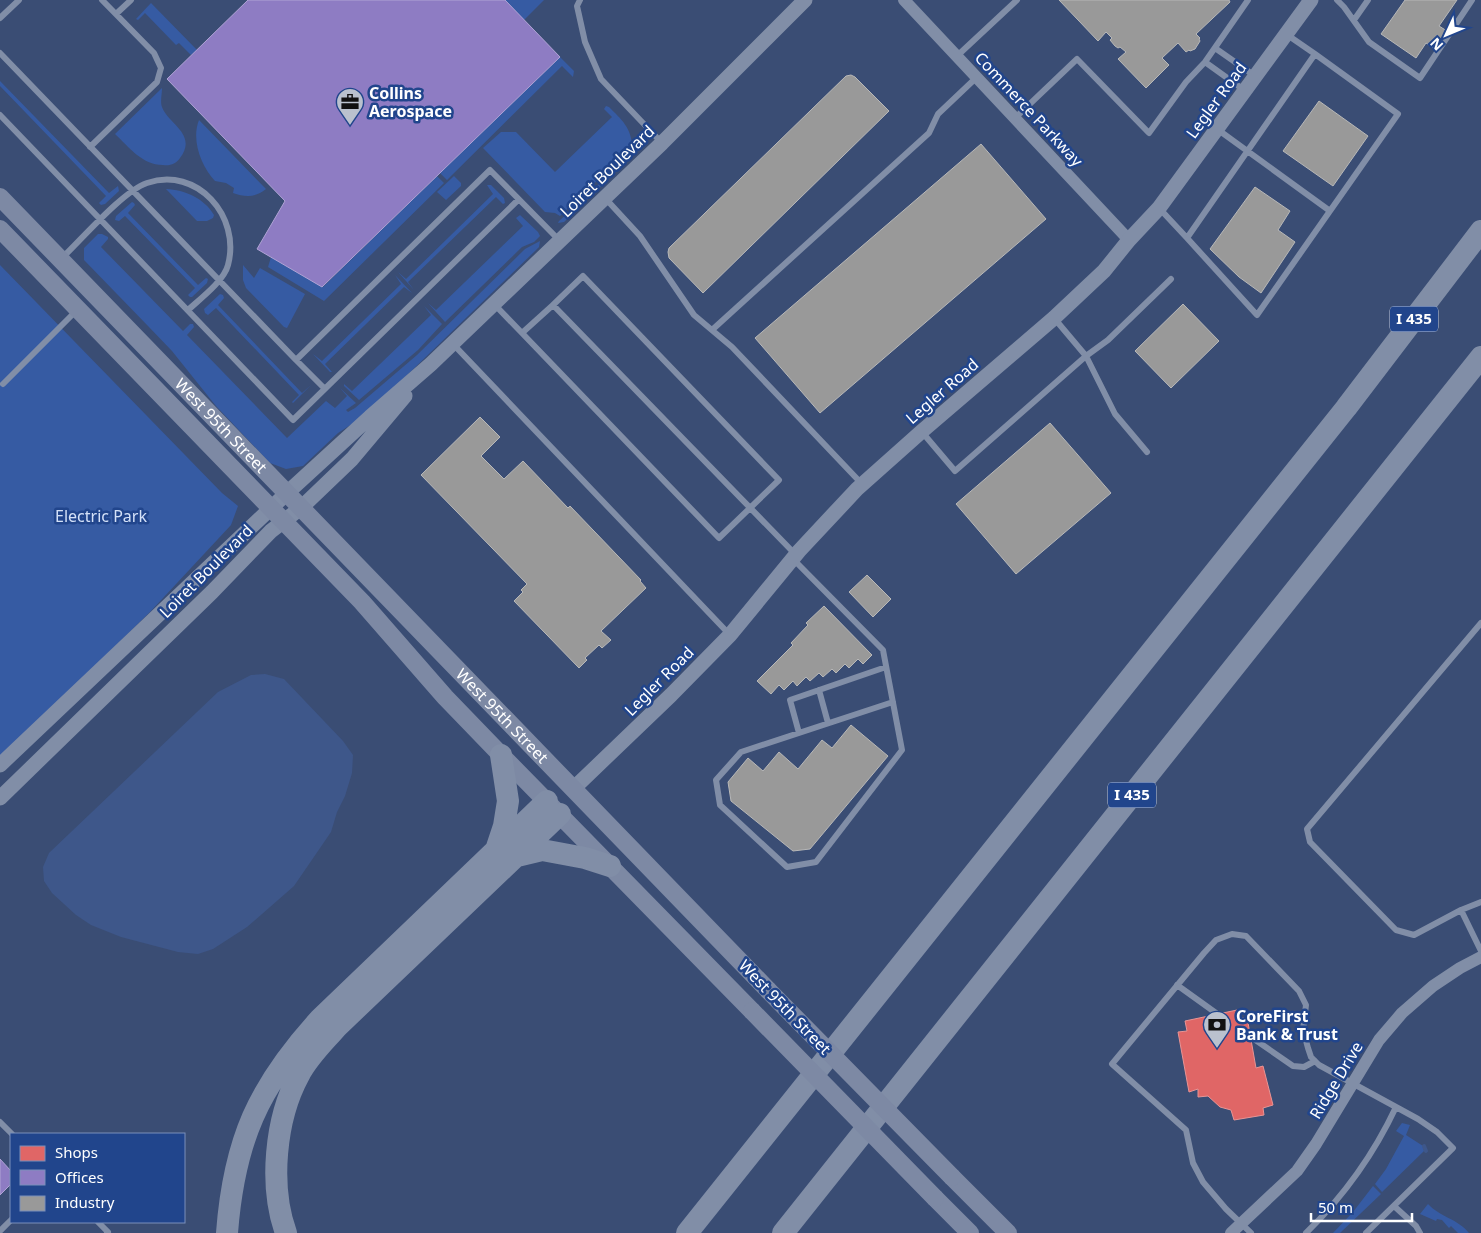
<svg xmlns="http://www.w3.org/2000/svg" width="1481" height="1233" viewBox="0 0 1481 1233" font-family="'Noto Sans',sans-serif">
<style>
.green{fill:#365ba3}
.water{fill:#3e578a}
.shops{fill:#e06666;stroke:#e99494}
.offices{fill:#8e7cc3;stroke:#b0a3d5}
.industry{fill:#999;stroke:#b8b8b8}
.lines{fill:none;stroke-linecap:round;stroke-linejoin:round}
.stream{stroke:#3e578a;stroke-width:4}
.service{stroke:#818ea7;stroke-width:6}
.minor{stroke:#818ea7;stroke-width:12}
.tertiary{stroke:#818ea7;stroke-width:15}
.secondary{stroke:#7d89a4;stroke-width:18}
.motorway{stroke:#818ea7;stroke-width:22}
.secondary-bridge{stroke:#7d89a4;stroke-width:18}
.labels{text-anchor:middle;stroke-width:5;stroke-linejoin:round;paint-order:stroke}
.shield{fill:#21458c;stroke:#bcc7dc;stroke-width:1}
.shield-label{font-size:15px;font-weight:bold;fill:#fff}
.poi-label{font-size:16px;font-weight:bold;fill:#fff;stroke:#21458c;text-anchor:start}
.street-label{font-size:16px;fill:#fff;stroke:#21458c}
.park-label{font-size:16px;fill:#d4e1f8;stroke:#21458c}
</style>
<rect width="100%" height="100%" fill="#3a4d74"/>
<!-- green -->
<path class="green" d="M505 0H544L524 20Z
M151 3 197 50 191 55 179 43 176 45 145 13 138 20 136 19Z
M560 57 574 71 573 77 562 66 447 180 440 173Z
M0 81 109 193 118 186 119 191 105 204 101 205 99 203 106 196 0 86Z
M162 88C162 94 160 102 162 107 168 124 198 134 180 158 176 164 170 166 163 165 142 165 129 147 115 134Z
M606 106 609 107C621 119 632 128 632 147L560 216 555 213 545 212 483 148 501 132H516L555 172 612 117 604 109Z
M199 120 266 189C255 198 245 197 233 193L234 188 226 183 215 181C201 166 191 140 199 120Z
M629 156 626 162 564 222 558 223 559 221 579 203Z
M437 176 444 183 324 301 268 267 271 257 323 287Z
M454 176 461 183V186L446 200 437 192Z
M487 185H491L504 198 505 203 503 204 496 197 408 282 414 290 398 272 406 279 493 194Z
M166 189C185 190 204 198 214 215L213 218 207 221H197Z
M132 202 134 203 135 205 128 213 198 285 206 278 208 279 207 283 192 297H190L188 295 195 288 125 216 119 221 115 220 116 216Z
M520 215 538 232 540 236 534 242 522 247 445 322 428 303 436 310 523 226 516 218Z
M98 234H102L108 237V239L101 247 183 331 190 324H193L194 327 187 335 287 438 326 401 335 408 347 396 340 388 356 403 346 410 348 412 355 408 417 355 525 249 540 241 539 247 535 251 366 415 338 433 303 466 286 469 270 463 216 406 172 351 148 326 84 260V248Z
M0 265 222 493 238 506 231 525 150 612 0 759Z
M243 265 254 278 260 268 305 294 287 328 284 327 246 288 243 280Z
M395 275 412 293 404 287 325 364 332 372H330L313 354 322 361 401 284Z
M220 294 223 295 224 298 218 305 302 393 311 385 293 403 292 402 299 395 216 308 208 315 205 313 204 309Z
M424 306 442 324 418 350 359 400 344 386V384L352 391 431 315Z
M1402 1123 1410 1125 1406 1135 1423 1146 1424 1151 1382 1192 1375 1184 1386 1169 1404 1136 1396 1131Z
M1373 1186 1381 1194 1340 1233H1333L1353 1212Z
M1428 1204C1440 1217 1458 1219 1469 1233H1458L1451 1226 1449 1228 1442 1220 1437 1219 1436 1221 1420 1214Z"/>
<!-- water -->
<path class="water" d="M265 674 284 679 343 741 353 755 352 773 345 796 337 812 331 832 294 886 247 927 213 949 198 954 178 952 121 937 91 925 76 915 52 893 44 881 43 867 49 853 218 692 251 675Z"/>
<!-- shops -->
<path class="shops" d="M1237 1010 1239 1019 1247 1017 1256 1068 1263 1066 1273 1105 1263 1108 1264 1115 1234 1120 1231 1110 1220 1107 1208 1096 1198 1097V1089L1189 1092 1178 1032 1187 1031 1185 1021Z"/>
<!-- offices -->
<path class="offices" d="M248 0H505L560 57 322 287 257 249 285 201 167 79Z
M0 1159 11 1171V1184L0 1195Z"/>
<!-- industry -->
<path class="industry" d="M1059 0H1229L1230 2 1196 34 1200 38 1199 39 1200 41 1195 49 1190 51 1189 50 1186 52 1178 43 1162 58 1169 65 1146 88 1118 59 1126 52 1120 47 1118 48 1115 46 1110 40 1112 38 1106 32 1098 41Z
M1405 0H1457L1439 26 1447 31 1435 49 1426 43 1416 58 1381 34Z
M851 75 855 77 889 111 703 293 669 258 668 252 669 248 846 76Z
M1319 101 1368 136 1333 186 1283 151Z
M981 144 1046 219 820 413 755 338Z
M1255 187 1290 211 1278 230 1295 242 1261 293 1239 277 1210 249Z
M1183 304 1219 341 1171 388 1135 351Z
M480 417 500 437 481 456 504 479 523 461 568 508 570 506 641 580 640 581 646 588 601 631 611 640 602 648 599 645 585 658 587 660 579 668 514 601 523 592 521 590 527 584 421 475Z
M1050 423 1111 493 1016 574 956 504Z
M867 575 891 599 873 617 849 592Z
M824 606 872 655 863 664 858 659 849 668 845 664 836 673 832 669 823 677 819 673 810 681 806 677 797 686 793 681 784 690 779 685 771 694 757 681 793 645 791 643 808 625 806 623Z
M851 725 888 756 810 849 793 851 731 801 728 782 748 758 763 771 779 752 798 769 822 740 832 748Z"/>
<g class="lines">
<!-- stream -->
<path class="stream" d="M1424 1146 1426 1151"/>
<!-- service -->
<path class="service" d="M580 0 577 6 585 42 601 79 662 143
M1337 0 1344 7 1369 42 1420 78 1472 0
M116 14 131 0
M0 18 19 0
M1354 20 1368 0
M1215 48 1255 76
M0 53 296 360 490 170 559 240
M957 56 1017 0
M1205 62 1244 90
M0 115 293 420 518 200
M1015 118 1077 59 1149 133 1186 82 1205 62 1248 0
M1217 129 1330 211
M90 147 157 82 161 68 154 53 102 0
M605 198 640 236 694 315 732 347 862 484
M1159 208 1187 238 1315 54 1286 34
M1187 238 1257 315 1398 114 1315 54
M62 258C82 239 123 191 147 183 197 166 241 216 228 265 224 281 200 299 188 310
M494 304 522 333
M553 305 583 276 779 480 719 538 522 333 553 305 795 554
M712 330 929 133 938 114 977 77
M453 344 730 635
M296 360 325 389
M3 384 77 310
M922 432 955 471 1086 356 1054 318
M1147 452 1115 414 1086 356 1108 340 1171 279
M793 559 883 650 902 750 816 862 787 867 720 805 716 780 741 752 893 702
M1481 623 1307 829 1310 842 1396 930 1414 935 1461 910 1481 951
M819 690 828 723
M799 733 790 700 886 667
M1461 910 1481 902
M1177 985 1216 1013
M1254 1039 1293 1066 1304 1067 1315 1061
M0 1122 12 1134
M1394 1206 1416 1226 1420 1233
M98 1222 108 1232 107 1233
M0 1231 11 1220
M1251 1233 1226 1209 1203 1182 1193 1163 1186 1130 1112 1064 1204 953 1216 940 1232 934 1246 936 1299 991 1306 1005 1303 1030 1308 1048 1311 1057 1319 1065 1418 1119 1437 1132 1453 1148 1366 1233
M1306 1233C1345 1195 1373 1156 1396 1107"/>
<!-- minor -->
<path class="minor" d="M904 0 1129 240
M1231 1233 1297 1171 1316 1144 1379 1040 1402 1013 1433 986 1460 968 1481 957"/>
<!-- tertiary -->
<path class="tertiary" d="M0 765 287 493 370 417 431 364 662 143 805 0
M573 789 671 695 730 635 799 551 857 489 921 432 1054 318 1104 271 1129 240 1159 208 1311 0
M0 798 212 592 271 531 302 507 352 459 405 396"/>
<!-- secondary -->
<g class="secondary">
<path id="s1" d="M0 197 768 990"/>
<path d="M0 229 362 602 445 697 501 755 752 1011"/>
<path d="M952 1177 1008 1233"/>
<path d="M935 1198 970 1233"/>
</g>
<!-- motorway -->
<path class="motorway" d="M497 847 504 826 508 801 501 755
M517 856 542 850 585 858 610 866
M227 1233C234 1141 258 1087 320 1019L547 801
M286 1233C269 1186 275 1119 299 1075 308 1057 324 1042 337 1027L560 814
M687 1233 1346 408 1481 231
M783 1233 1481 357"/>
<!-- secondary-bridge -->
<path class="secondary-bridge" d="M768 990 952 1177
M752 1011 935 1198"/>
</g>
<!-- icons -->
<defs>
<symbol id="office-pin" viewBox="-11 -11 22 30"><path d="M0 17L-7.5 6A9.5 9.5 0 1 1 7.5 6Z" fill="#bac1ce" stroke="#21458c"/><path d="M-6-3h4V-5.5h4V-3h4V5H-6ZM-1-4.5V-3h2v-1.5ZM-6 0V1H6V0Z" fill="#111"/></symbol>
<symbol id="bank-pin" viewBox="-11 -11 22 30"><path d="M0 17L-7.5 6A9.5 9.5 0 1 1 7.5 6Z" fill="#bac1ce" stroke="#21458c"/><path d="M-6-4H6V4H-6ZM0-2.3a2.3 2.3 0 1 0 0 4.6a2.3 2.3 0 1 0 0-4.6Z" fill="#111"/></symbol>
</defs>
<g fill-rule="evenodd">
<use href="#office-pin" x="334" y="86" width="32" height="43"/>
<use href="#bank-pin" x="1201" y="1009" width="32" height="43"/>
</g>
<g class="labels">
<!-- shield labels -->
<g class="shield">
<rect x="1390" y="306.5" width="48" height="25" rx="4"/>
<rect x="1108" y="782.5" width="48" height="25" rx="4"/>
</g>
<g class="shield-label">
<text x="1414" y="324">I 435</text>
<text x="1132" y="800">I 435</text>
</g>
<!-- poi labels -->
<g class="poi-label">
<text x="369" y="99">Collins<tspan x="369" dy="18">Aerospace</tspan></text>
<text x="1236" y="1022">CoreFirst<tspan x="1236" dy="18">Bank &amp; Trust</tspan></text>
</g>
<!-- street labels -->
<g class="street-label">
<text transform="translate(1216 100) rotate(-54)" y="6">Legler Road</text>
<text transform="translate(1029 109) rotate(47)" y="6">Commerce Parkway</text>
<text transform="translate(607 171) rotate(-44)" y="6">Loiret Boulevard</text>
<text transform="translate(942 391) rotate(-41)" y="6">Legler Road</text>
<text dy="6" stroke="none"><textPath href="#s1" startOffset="318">West 95th Street</textPath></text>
<text transform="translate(206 571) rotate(-45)" y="6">Loiret Boulevard</text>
<text transform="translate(659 681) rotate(-45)" y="6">Legler Road</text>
<text dy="6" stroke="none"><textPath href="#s1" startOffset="722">West 95th Street</textPath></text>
<text transform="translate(785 1007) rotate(46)" y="6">West 95th Street</text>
<text transform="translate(1336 1080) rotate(-59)" y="6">Ridge Drive</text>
</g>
<!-- park labels -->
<g class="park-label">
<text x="101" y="522">Electric Park</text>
</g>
</g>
<!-- legend -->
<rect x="10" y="1133" width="175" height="90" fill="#21458c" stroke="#7a8fba"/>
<rect x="20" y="1146" width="25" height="15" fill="#e06666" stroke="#7a8fba"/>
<text x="55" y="1158" font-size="15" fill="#ffffff">Shops</text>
<rect x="20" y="1170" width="25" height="15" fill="#8e7cc3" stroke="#7a8fba"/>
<text x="55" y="1183" font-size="15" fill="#ffffff">Offices</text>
<rect x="20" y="1196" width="25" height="15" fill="#999999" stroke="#7a8fba"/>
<text x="55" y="1208" font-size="15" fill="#ffffff">Industry</text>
<!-- north arrow -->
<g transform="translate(1446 35) rotate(226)" stroke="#21458c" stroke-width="4" paint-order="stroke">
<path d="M0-4L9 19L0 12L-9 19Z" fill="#ffffff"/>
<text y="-8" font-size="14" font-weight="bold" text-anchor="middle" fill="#ffffff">N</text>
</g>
<!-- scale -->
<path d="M1311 1213v8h101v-8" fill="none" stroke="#ffffff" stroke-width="2.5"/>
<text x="1318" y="1213" font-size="15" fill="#ffffff" stroke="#21458c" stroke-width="4" paint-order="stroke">50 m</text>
</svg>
